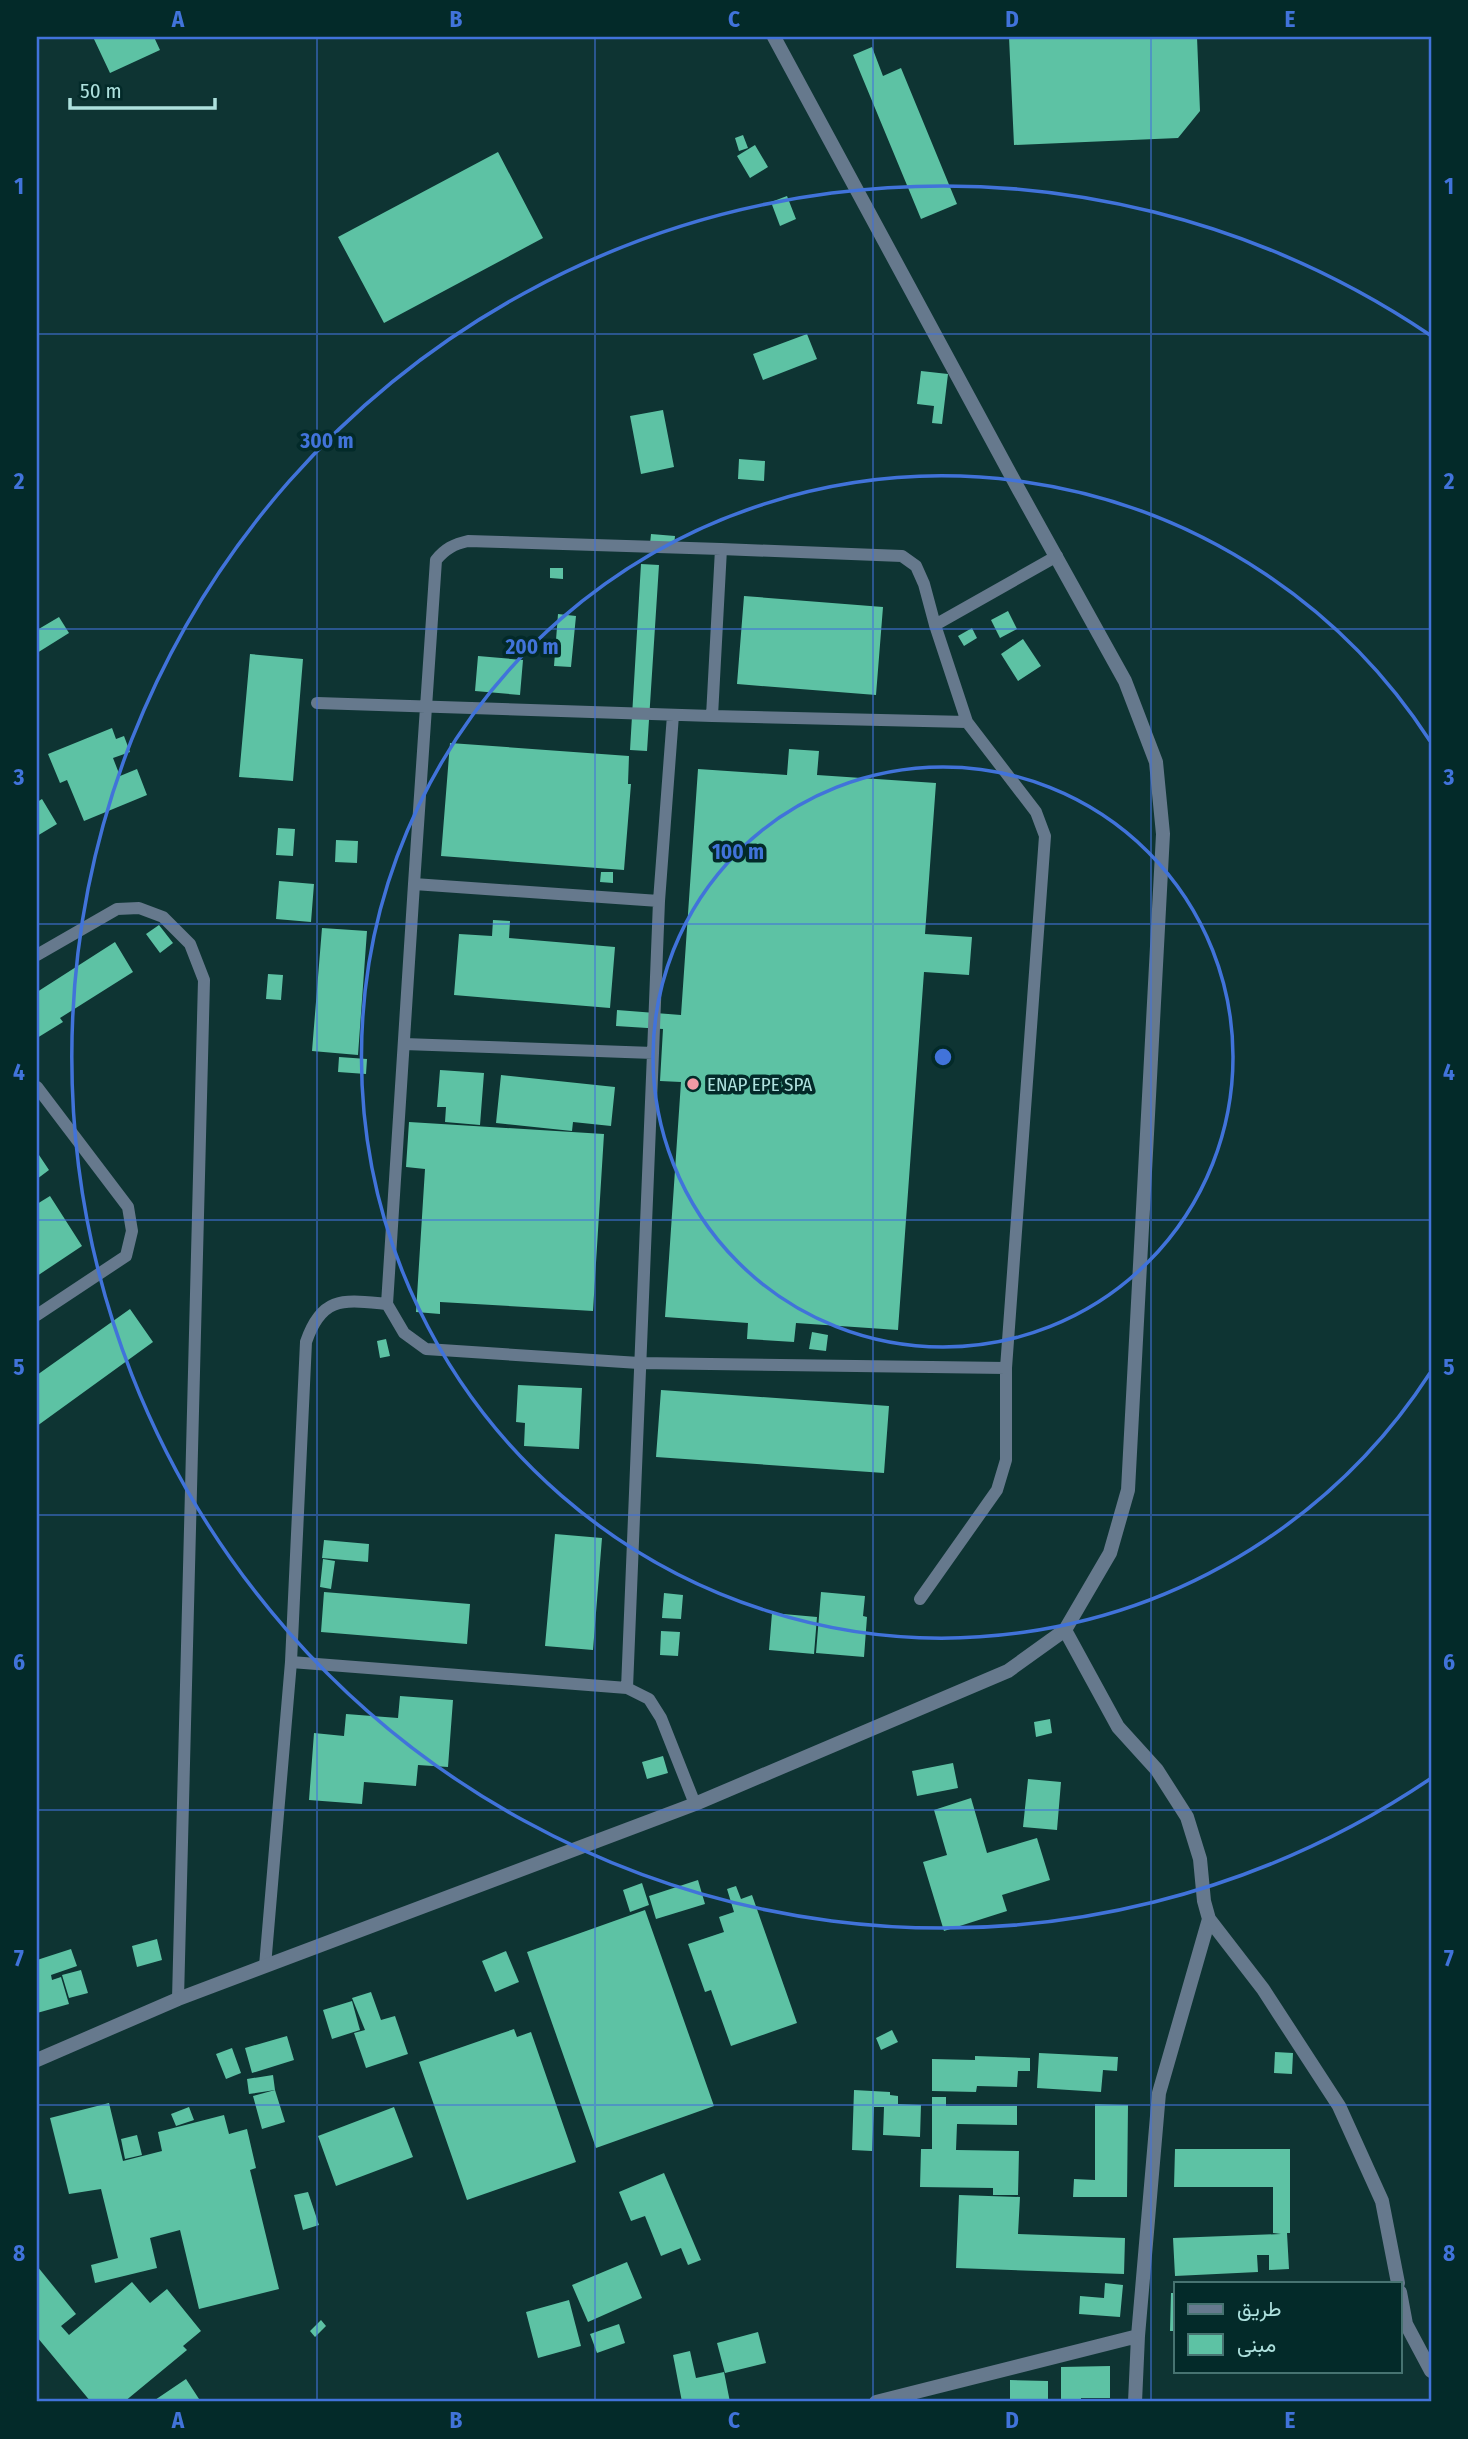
<svg xmlns="http://www.w3.org/2000/svg" width="1468" height="2439" viewBox="0 0 1468 2439" font-family="'Fira Sans Condensed',Vazirmatn,sans-serif">
<style>
.building{fill:#5dc2a4}
.lines{fill:none;stroke-linecap:round;stroke-linejoin:round}
.lane{stroke:#66798d;stroke-width:12}
.street{stroke:#66798d;stroke-width:14}
.grid{fill:none;stroke:#4173da;stroke-width:2;stroke-opacity:0.55}
.ring{fill:none;stroke:#4173da;stroke-width:3.5}
.poi-dot{fill:#f49aa5;stroke:#032a29;stroke-width:2.5}
.labels{text-anchor:middle;stroke-width:7;stroke-linejoin:round;paint-order:stroke}
.poi-label{font-size:19px;fill:#aee1de;stroke:#032a29;text-anchor:start}
.centre{fill:#4173da;stroke:#032a29;stroke-width:3.5}
.ring-label{font-size:21px;text-anchor:middle;font-weight:bold;fill:#4173da;stroke:#032a29;stroke-width:7;stroke-linejoin:round;paint-order:stroke}
.neatline{fill:none;stroke:#4173da;stroke-width:2.5}
.grid-label{font-size:23px;text-anchor:middle;font-weight:bold;fill:#4173da}
</style>
<rect width="100%" height="100%" fill="#0e3433"/>
<!-- building -->
<path class="building" d="M93 37H154L160 50 110 73Z
M1009 37H1197L1200 111 1178 138 1014 145Z
M872 47 883 76 901 68 957 204 921 219 853 55Z
M743 135 748 148 739 151 735 138Z
M755 145 768 167 750 178 737 156Z
M498 152 543 238 384 323 338 237Z
M787 196 796 219 780 226 771 202Z
M807 334 817 359 763 380 753 354Z
M921 371 948 374 942 424 932 423 934 406 917 404Z
M663 410 674 467 641 474 630 416Z
M739 459 765 461 764 481 738 479Z
M651 534 675 536 674 546 650 544Z
M641 564 659 565 647 751 630 750Z
M550 568H563V579L550 578Z
M744 596 883 607 876 695 737 684Z
M1008 611 1017 629 1000 638 991 620Z
M558 614 576 616 571 667 554 666Z
M59 617 69 633 37 653V630Z
M972 628 977 638 964 646 958 636Z
M1023 639 1041 666 1018 681 1001 654Z
M250 654 303 659 293 781 239 777Z
M478 656 523 660 520 695 475 691Z
M112 728 116 739 124 736 130 752 113 758 120 776 137 769 147 795 84 821 67 780 60 783 48 754Z
M450 743 629 756 628 784H631L624 870 441 856Z
M789 749 819 751 817 775 936 783 925 934 972 937 969 975 924 972 898 1330 796 1323 794 1342 747 1339 748 1323 665 1317 681 1082 660 1081 663 1029 616 1026 617 1010 681 1015 698 769 787 775Z
M42 799 57 824 37 836V802Z
M278 828 295 829 293 856 276 855Z
M336 840 358 841 357 863 335 862Z
M601 872H613V883L600 882Z
M279 881 314 884 311 922 276 919Z
M493 920 510 921 509 938 615 947 610 1008 454 995 459 934 492 936Z
M159 925 173 943 160 953 146 934Z
M322 928 367 931 358 1055 312 1051Z
M115 942 133 972 60 1018 63 1022 37 1038V992Z
M268 974 283 975 281 1000 266 999Z
M339 1057 367 1059 366 1074 338 1072Z
M440 1070 484 1073 480 1125 445 1122 446 1107H437Z
M501 1075 615 1087 611 1126 573 1122 572 1131 496 1123Z
M409 1122 604 1134 593 1311 440 1302V1314L416 1312 425 1169 406 1167Z
M37 1152 49 1170 37 1179Z
M50 1196 82 1246 37 1276V1204Z
M130 1309 153 1342 37 1426V1375Z
M812 1332 828 1335 826 1351 809 1349Z
M386 1339 390 1356 380 1358 377 1341Z
M518 1385 582 1388 579 1449 524 1446 525 1423 516 1422Z
M661 1390 889 1406 884 1473 656 1457Z
M555 1534 602 1538 593 1650 545 1646Z
M324 1540 369 1544 368 1562 322 1558Z
M323 1559 335 1561 331 1589 320 1587Z
M324 1592 470 1604 467 1644 321 1632Z
M821 1592 865 1596 863 1616 867 1617 864 1657 816 1653Z
M664 1593 683 1595 681 1619 662 1618Z
M772 1613 817 1617 814 1654 769 1650Z
M661 1631 680 1632 678 1656 660 1655Z
M400 1696 453 1700 448 1767 418 1765 416 1786 364 1782 362 1804 309 1800 314 1733 344 1736 346 1714 398 1718Z
M1050 1719 1052 1733 1036 1737 1034 1722Z
M663 1756 668 1773 647 1779 642 1762Z
M953 1763 958 1788 917 1796 912 1771Z
M1028 1779 1061 1782 1057 1830 1023 1827Z
M971 1798 987 1853 1037 1838 1050 1880 1002 1895 1007 1911 944 1931 923 1862 947 1855 934 1810Z
M698 1880 705 1904 656 1919 649 1896Z
M642 1883 649 1905 630 1912 623 1890Z
M736 1886 741 1899 752 1895 797 2023 731 2046 711 1990 705 1992 688 1944 724 1932 719 1917 734 1912 727 1889Z
M645 1910 714 2106 596 2148 527 1952Z
M157 1939 162 1960 137 1967 132 1946Z
M71 1949 77 1966 51 1975 52 1980 61 1977 69 2004 37 2013V1960Z
M506 1951 519 1982 495 1992 482 1961Z
M81 1970 88 1993 69 1998 62 1975Z
M371 1992 381 2020 395 2016 408 2054 366 2068 354 2033 365 2030 352 1998Z
M352 2001 360 2030 332 2039 323 2010Z
M514 2029 517 2037 531 2032 576 2162 467 2200 419 2062Z
M892 2030 898 2042 881 2050 876 2038Z
M287 2036 294 2060 252 2073 245 2048Z
M232 2048 241 2073 226 2079 216 2054Z
M1275 2052 1293 2053 1292 2074 1274 2073Z
M1039 2053 1118 2057 1117 2071 1103 2070 1101 2092 1037 2088Z
M975 2056 1030 2058V2071H1018L1017 2087 977 2086 976 2092 932 2091V2059L975 2060Z
M273 2075 275 2090 249 2094 247 2079Z
M275 2090 285 2122 262 2129 253 2096Z
M854 2090 890 2092V2095L898 2096V2104L921 2105 920 2137 883 2135 884 2107H874L872 2151 852 2150Z
M932 2097H946V2106H1017V2125L957 2124 956 2150 1019 2151 1018 2195H993V2188L920 2187 921 2149H932Z
M109 2103 123 2161 162 2151 158 2132 224 2115 229 2134 247 2129 256 2168 250 2170 279 2289 199 2309 180 2230 150 2238 157 2268 95 2283 91 2265 118 2258 101 2189 69 2194 50 2118Z
M1095 2104 1128 2105 1127 2197H1073L1074 2179 1095 2180Z
M189 2107 194 2120 176 2126 171 2114Z
M394 2107 413 2157 336 2186 318 2136Z
M137 2135 142 2155 125 2159 121 2139Z
M1175 2149H1290V2233H1287L1289 2269 1269 2270V2255H1257L1258 2272 1175 2276 1173 2238 1281 2234 1273 2233V2187H1174Z
M664 2173 701 2260 688 2265 681 2248 661 2256 645 2216 631 2221 619 2192Z
M308 2192 319 2225 303 2230 294 2195Z
M959 2195 1020 2197 1018 2234 1125 2238 1124 2274 956 2268Z
M627 2262 642 2298 588 2322 572 2285Z
M37 2266 76 2314 61 2326 69 2335 132 2282 150 2303 167 2289 201 2331 183 2346 187 2350 124 2402H91L37 2337Z
M1105 2283 1123 2285 1120 2317 1079 2314 1080 2296 1104 2298Z
M1171 2293H1176V2331H1170Z
M569 2300 581 2346 538 2358 526 2312Z
M321 2320 326 2326 315 2337 310 2331Z
M619 2324 625 2343 597 2353 590 2334Z
M758 2332 766 2363 725 2373 717 2343Z
M690 2351 696 2378 724 2372 730 2402H682L673 2355Z
M1110 2366V2398H1081V2402H1061V2367Z
M186 2379 201 2402H152Z
M1010 2380 1048 2381V2402H1010Z"/>
<g class="lines">
<!-- lane -->
<path class="lane" d="M935 625 967 722
M317 703 712 716
M673 715 659 901 414 884 436 560C445 549 454 544 468 541L721 549
M414 884 387 1304 404 1333 426 1349 639 1363 1006 1368
M37 955 117 909 139 908 163 917 190 944 204 980 178 1999
M404 1044 653 1053 627 1688 649 1699 661 1718 695 1804
M653 1053 659 901
M37 1087 128 1207 132 1231 126 1256 37 1315
M920 1599 997 1490 1006 1460V1368L1045 836 1036 812 967 722 712 716 721 549 902 556 916 566 924 584 935 625 1057 556
M291 1662 627 1688
M265 1966 291 1662 306 1342C322 1295 344 1300 387 1304"/>
<!-- street -->
<path class="street" d="M1065 1630 1118 1727 1157 1770 1187 1817 1200 1859 1204 1901 1209 1919 1263 1989 1339 2106 1382 2201 1398 2283
M37 2060 178 1999 695 1804 1008 1671 1065 1630 1110 1553 1128 1490 1163 834 1156 762 1125 681 1019 490 774 37
M1400 2292 1406 2324 1431 2371
M876 2402 1138 2336
M1135 2402 1138 2336 1159 2093 1209 1919"/>
</g>
<!-- grid -->
<path class="grid" d="M317 37V2402M595 37V2402M873 37V2402M1151 37V2402M37 334H1431M37 629H1431M37 924H1431M37 1220H1431M37 1515H1431M37 1810H1431M37 2105H1431"/>
<!-- distance rings -->
<g class="ring">
<circle cx="943" cy="1057" r="290"/>
<path d="M1430 1373A581 581 0 1 1 1430 741"/>
<path d="M1430 1779A871 871 0 1 1 1430 335"/>
</g>
<!-- markers -->
<circle class="poi-dot" cx="693" cy="1084" r="7"/>
<g class="labels">
<!-- poi labels -->
<g class="poi-label">
<text x="707" y="1091">ENAP EPE SPA</text>
</g>
</g>
<circle cx="943" cy="1057" r="10" class="centre"/>
<g class="ring-label">
<text x="327" y="448">300 m</text>
<text x="532" y="654">200 m</text>
<text x="738" y="859">100 m</text>
</g>
<!-- border -->
<rect width="1468" height="2439" fill="none" stroke="#032a29" stroke-width="77"/>
<!-- legend -->
<rect x="1174" y="2282" width="228" height="91" fill="#032a29" stroke="#477371" stroke-width="2"/>
<rect x="1188" y="2304" width="35" height="10" fill="#66798d" stroke="#477371" stroke-width="2"/>
<text x="1237" y="2316" font-size="21" fill="#aee1de">طريق</text>
<rect x="1188" y="2334" width="35" height="21" fill="#5dc2a4" stroke="#477371" stroke-width="2"/>
<text x="1237" y="2352" font-size="21" fill="#aee1de">مبنى</text>
<!-- scale -->
<path d="M70 98v10h145v-10" fill="none" stroke="#aee1de" stroke-width="3.5"/>
<text x="80" y="98" font-size="21" fill="#aee1de" stroke="#032a29" stroke-width="5" paint-order="stroke">50 m</text>
<rect x="38" y="38" width="1392" height="2362" class="neatline"/>
<g class="grid-label">
<text x="178" y="27">A</text>
<text x="456" y="27">B</text>
<text x="734" y="27">C</text>
<text x="1012" y="27">D</text>
<text x="1290" y="27">E</text>
<text x="19" y="194">1</text>
<text x="1449" y="194">1</text>
<text x="19" y="489">2</text>
<text x="1449" y="489">2</text>
<text x="19" y="785">3</text>
<text x="1449" y="785">3</text>
<text x="19" y="1080">4</text>
<text x="1449" y="1080">4</text>
<text x="19" y="1375">5</text>
<text x="1449" y="1375">5</text>
<text x="19" y="1670">6</text>
<text x="1449" y="1670">6</text>
<text x="19" y="1966">7</text>
<text x="1449" y="1966">7</text>
<text x="19" y="2261">8</text>
<text x="1449" y="2261">8</text>
<text x="178" y="2428">A</text>
<text x="456" y="2428">B</text>
<text x="734" y="2428">C</text>
<text x="1012" y="2428">D</text>
<text x="1290" y="2428">E</text>
</g>
</svg>
